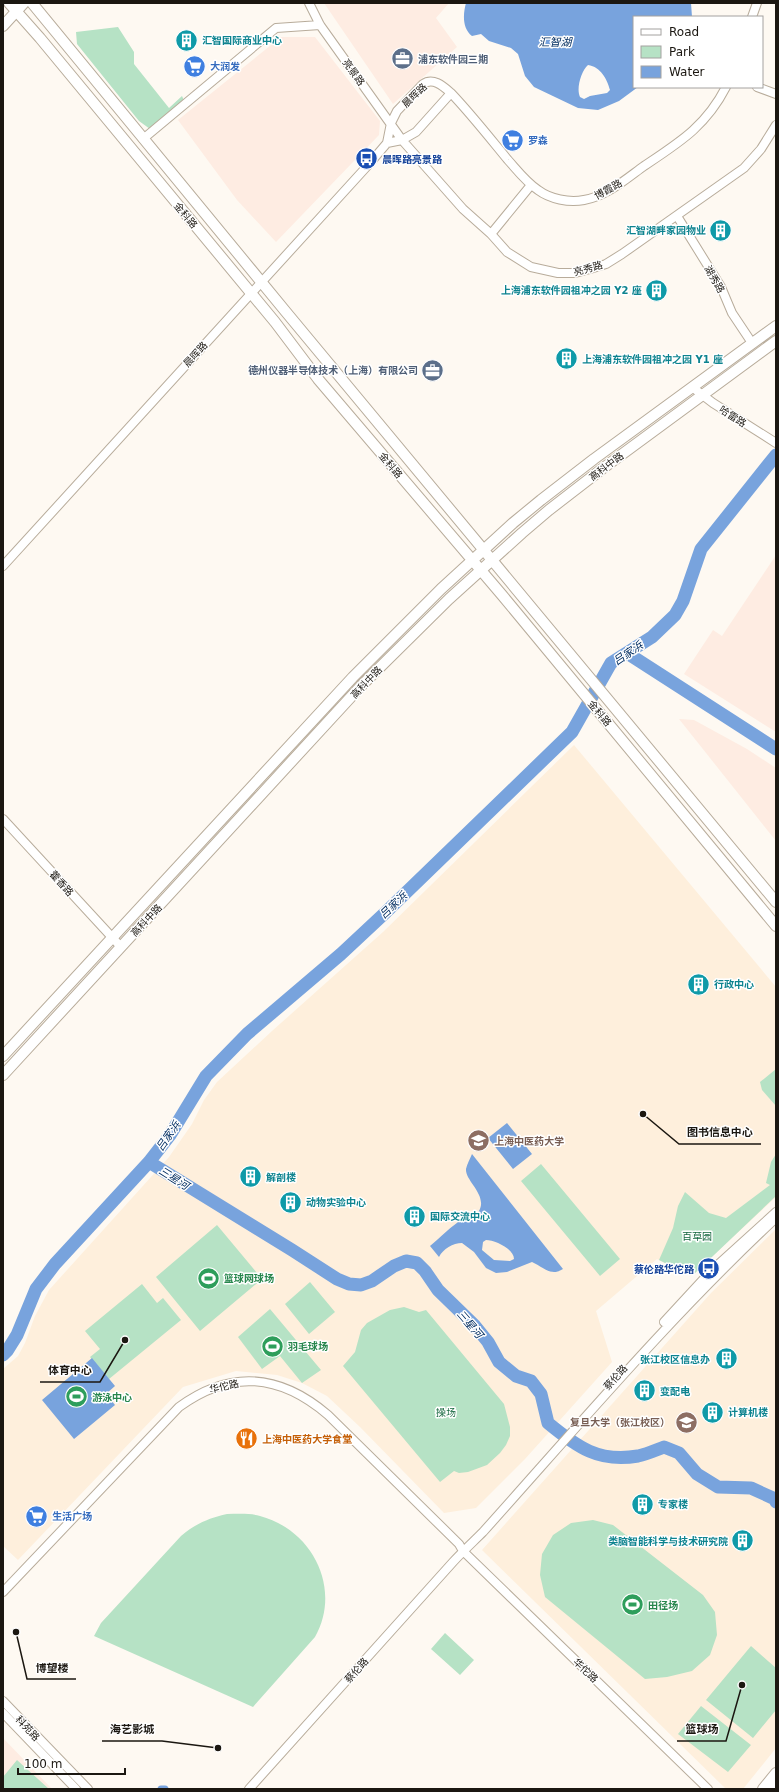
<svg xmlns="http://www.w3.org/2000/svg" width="779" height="1792" viewBox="0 0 779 1792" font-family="'DejaVu Sans','Noto Sans SC',sans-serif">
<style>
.commercial{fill:#feece2}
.built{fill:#feefdc}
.green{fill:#b6e2c5}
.water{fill:#78a3dd;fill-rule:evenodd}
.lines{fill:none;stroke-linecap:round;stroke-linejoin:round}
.canal{stroke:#78a3dd;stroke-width:7}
.river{stroke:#78a3dd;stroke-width:13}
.minor-casing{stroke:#b8ac9b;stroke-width:10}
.major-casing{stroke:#b8ac9b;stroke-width:12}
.minor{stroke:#fff;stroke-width:8}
.major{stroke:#fff;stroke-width:10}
.labels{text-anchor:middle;stroke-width:3;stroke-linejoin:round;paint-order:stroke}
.culture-label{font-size:10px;font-weight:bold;fill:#0d838f;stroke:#fff;text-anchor:start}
.service-label{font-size:10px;font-weight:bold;fill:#4e5e75;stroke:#fff;text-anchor:start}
.shop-label{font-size:10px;font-weight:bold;fill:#366cbe;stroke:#fff;text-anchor:start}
.street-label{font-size:10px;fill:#1b1711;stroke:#fff}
.transit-label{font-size:10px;font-weight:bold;fill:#164399;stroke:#fff;text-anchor:start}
.education-label{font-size:10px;font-weight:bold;fill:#785e54;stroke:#fff;text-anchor:start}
.park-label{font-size:10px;fill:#15673e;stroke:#fff}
.leisure-label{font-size:10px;font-weight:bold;fill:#27864d;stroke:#fff;text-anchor:start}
.food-label{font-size:10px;font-weight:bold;fill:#c56008;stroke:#fff;text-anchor:start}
.water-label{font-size:11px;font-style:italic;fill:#012c60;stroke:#fff}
.leader{fill:none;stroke:#1b1711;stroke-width:1.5}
.callout-dot{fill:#1b1711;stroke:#fff;stroke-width:1.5}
.callout-label{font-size:11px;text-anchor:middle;font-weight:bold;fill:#1b1711;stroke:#fff;stroke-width:3;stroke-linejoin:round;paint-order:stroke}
</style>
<rect width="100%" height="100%" fill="#fef9f2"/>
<!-- commercial -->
<path class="commercial" d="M324 3H449L436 18 457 47 393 104Z
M281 37H315L380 121 379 135 276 242 237 200 178 120Z
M776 555V732L684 674 713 630 722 636Z
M679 719 694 720 747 749 776 768V841Z
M3 1738 52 1789H3Z"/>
<!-- built -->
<path class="built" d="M574 745 776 987V1197L691 1276 657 1259 596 1311 612 1362 525 1459 476 1508 444 1513 360 1427 327 1396 302 1383 277 1375 236 1371 183 1387 18 1560 3 1546V1369L18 1356 25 1343 35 1316 49 1290 169 1157 192 1124 204 1100 217 1082 272 1031 383 932Z
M776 1229V1748L743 1789H726L482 1550 711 1293Z"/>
<!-- green -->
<path class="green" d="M118 27 134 52V64L169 108 182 96 186 105 150 129 139 121 77 44 76 32Z
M776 1069V1106L762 1090 760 1082Z
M776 1154V1196L693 1275H689L659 1260 673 1228 678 1206 685 1192 709 1213 726 1218 770 1185 766 1183 771 1162Z
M541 1164 620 1259 600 1276 521 1181Z
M217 1225 262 1279 200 1331 156 1277Z
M310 1282 335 1312 309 1334 285 1304Z
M142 1284 157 1303 163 1298 181 1320 109 1379 90 1357 100 1349 85 1331Z
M404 1307 419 1312 426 1310 504 1404 510 1427V1436L506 1445 500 1453 487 1465 468 1472 459 1473 454 1471 440 1482 343 1366 355 1352 361 1330 367 1323 390 1310Z
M270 1309 321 1370 302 1383 280 1356 262 1369 238 1337Z
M227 1514C238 1514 250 1513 260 1516 313 1530 342 1589 315 1637L253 1707 94 1636 101 1623 181 1536C195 1524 209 1518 227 1514Z
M593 1520 613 1525 703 1595 715 1612 717 1635 710 1655 692 1671 667 1677 645 1679 545 1597 540 1575 542 1554 553 1535 571 1523Z
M445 1633 474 1660 460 1675 431 1649Z
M751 1646 776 1668V1710L753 1738 706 1700Z
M701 1706 751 1745 728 1772 678 1734Z
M17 1760 49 1789H3V1777Z"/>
<!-- water -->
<path class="water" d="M466 3H691L692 17H634V87H638L619 101 598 110 578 108 534 87 525 76 518 54 511 48 489 41 481 34 472 36C462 28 463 14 466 3ZM588 65C601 67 607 79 610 90L607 93 590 96 584 99 580 97C576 89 581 71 588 65Z
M507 1123 532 1154 513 1169 488 1138Z
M472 1154 563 1269C551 1277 543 1267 532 1262L507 1272 496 1273 486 1268 474 1252 462 1243C453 1243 443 1249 439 1257L430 1246C440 1238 452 1225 463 1219 468 1216 476 1217 479 1211 488 1195 465 1181 466 1169 467 1164 470 1159 472 1154ZM486 1240C495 1240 514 1249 514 1259L510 1261 494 1260 482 1250 483 1242Z
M92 1358 115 1386 106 1394 115 1405 74 1439 42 1400Z"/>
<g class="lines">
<!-- canal -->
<path class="canal" d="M161 1789H165"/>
<!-- river -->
<path class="river" d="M627 653 776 749
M149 1162 292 1250 337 1279 349 1284 361 1285 372 1281 394 1266 406 1261 417 1263 425 1271 438 1290 475 1326 488 1342 499 1362 516 1376 531 1381 541 1394 548 1423C577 1447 599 1463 638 1456 647 1454 656 1450 664 1447L679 1453 697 1474 718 1487 751 1488 775 1499 776 1502
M3 1355 7 1351 17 1335 36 1289 55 1264 149 1162 170 1135 206 1076 247 1034 341 954 386 912 572 732 611 663 652 637 675 615 683 601 701 549 776 455"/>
<defs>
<path id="minor" d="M309 3 320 25 402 140 463 209 491 234 507 252 531 267 558 273H575L590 269 606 264 622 254 744 168 761 149 776 125
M752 17 757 3
M757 87 776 94
M143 139 276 28 320 25
M387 143 402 140 416 132 451 93
M677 216 721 287 732 313 752 343
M491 234 531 185
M692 387 713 403 776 443
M3 566 370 163 387 143 391 123 397 111 423 84C433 77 443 86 451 93 471 114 489 137 508 160 517 170 526 182 538 190 550 199 569 203 584 200 607 196 626 179 644 166 680 142 706 126 726 87
M3 819 121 947
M664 1322 711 1271 776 1212
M3 1592 179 1407C231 1369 280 1374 328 1415L459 1544 463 1551 708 1789
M3 1701 88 1789
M3 1713 76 1789
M249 1789 453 1562C463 1551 473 1542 483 1532 579 1425 671 1316 776 1218"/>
<path id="major" d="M9 3 40 38 275 322 318 379 502 595 776 926
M32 3 286 312 776 902
M3 26 24 3
M3 1056 353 677 441 589 513 523 541 500 594 459 776 326
M3 1075 361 686 449 599 522 533 549 510 602 469 776 341
M763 1789 776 1773
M773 1789 776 1786"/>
</defs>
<!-- minor casing -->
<use href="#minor" class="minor-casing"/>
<!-- major casing -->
<use href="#major" class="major-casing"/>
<!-- minor -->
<use href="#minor" class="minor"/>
<!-- major -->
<use href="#major" class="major"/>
</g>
<!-- icons -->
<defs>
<symbol id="building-disc" viewBox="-11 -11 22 22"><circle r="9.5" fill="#0f9aa8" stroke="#fff"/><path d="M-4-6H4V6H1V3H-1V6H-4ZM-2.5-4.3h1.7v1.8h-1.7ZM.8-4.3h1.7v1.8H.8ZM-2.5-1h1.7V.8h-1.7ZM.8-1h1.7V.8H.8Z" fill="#fff"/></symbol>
<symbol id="office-disc" viewBox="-11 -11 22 22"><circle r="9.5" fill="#5c6f8a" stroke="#fff"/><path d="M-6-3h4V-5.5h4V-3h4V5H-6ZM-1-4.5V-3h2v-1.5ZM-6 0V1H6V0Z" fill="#fff"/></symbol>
<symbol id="supermarket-disc" viewBox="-11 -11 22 22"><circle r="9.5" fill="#3f7fe0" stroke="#fff"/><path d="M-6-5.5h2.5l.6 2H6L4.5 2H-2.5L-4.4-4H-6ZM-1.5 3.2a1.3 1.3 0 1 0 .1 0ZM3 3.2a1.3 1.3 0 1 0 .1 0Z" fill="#fff"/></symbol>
<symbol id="bus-disc" viewBox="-11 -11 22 22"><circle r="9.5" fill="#1a4fb4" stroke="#fff"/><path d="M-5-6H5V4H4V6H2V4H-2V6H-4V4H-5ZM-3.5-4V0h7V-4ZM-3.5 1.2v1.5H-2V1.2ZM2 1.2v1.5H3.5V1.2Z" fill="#fff"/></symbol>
<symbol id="university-disc" viewBox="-11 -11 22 22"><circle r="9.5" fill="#8d6e63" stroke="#fff"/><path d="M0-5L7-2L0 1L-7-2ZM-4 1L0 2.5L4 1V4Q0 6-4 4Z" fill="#fff"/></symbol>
<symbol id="stadium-disc" viewBox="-11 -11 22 22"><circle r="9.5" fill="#2e9e5b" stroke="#fff"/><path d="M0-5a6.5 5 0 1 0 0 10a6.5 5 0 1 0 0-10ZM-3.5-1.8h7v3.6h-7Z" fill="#fff"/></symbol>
<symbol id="school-disc" viewBox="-11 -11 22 22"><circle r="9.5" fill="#8d6e63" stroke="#fff"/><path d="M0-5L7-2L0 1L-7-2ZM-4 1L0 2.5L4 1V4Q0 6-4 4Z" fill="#fff"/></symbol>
<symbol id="restaurant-disc" viewBox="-11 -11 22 22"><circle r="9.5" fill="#e8710a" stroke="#fff"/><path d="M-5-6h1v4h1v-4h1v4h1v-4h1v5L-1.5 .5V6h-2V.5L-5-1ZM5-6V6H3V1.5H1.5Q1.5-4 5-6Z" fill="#fff"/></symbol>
</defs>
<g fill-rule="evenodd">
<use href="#building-disc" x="174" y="28" width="25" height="25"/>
<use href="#office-disc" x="390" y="46" width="25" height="25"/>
<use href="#supermarket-disc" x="182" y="54" width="25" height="25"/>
<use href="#supermarket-disc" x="500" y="128" width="25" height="25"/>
<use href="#bus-disc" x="354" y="146" width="25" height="25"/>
<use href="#building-disc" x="708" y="218" width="25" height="25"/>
<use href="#building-disc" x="644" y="278" width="25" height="25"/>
<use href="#building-disc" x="554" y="346" width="25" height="25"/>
<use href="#office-disc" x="420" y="358" width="25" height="25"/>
<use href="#building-disc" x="686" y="972" width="25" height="25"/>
<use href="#university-disc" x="466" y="1128" width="25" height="25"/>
<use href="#building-disc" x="238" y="1164" width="25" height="25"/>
<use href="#building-disc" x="278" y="1190" width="25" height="25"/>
<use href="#building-disc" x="402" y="1204" width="25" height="25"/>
<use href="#bus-disc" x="696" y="1256" width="25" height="25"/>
<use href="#stadium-disc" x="196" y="1266" width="25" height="25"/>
<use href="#stadium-disc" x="260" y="1334" width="25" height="25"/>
<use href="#building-disc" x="714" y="1346" width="25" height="25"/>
<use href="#building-disc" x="632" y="1378" width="25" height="25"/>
<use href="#stadium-disc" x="64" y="1384" width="25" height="25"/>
<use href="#building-disc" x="700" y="1400" width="25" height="25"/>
<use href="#school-disc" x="674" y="1410" width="25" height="25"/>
<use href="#restaurant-disc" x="234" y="1426" width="25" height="25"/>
<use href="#building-disc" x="630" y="1492" width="25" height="25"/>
<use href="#supermarket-disc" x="24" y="1504" width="25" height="25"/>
<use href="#building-disc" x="730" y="1528" width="25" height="25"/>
<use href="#stadium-disc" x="620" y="1592" width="25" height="25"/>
</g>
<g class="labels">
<!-- culture labels -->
<g class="culture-label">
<text x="202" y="44">汇智国际商业中心</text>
<text x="706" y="234" text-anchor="end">汇智湖畔家园物业</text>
<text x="642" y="294" text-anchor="end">上海浦东软件园祖冲之园 Y2 座</text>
<text x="582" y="363">上海浦东软件园祖冲之园 Y1 座</text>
<text x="714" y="988">行政中心</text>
<text x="266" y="1181">解剖楼</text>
<text x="306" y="1206">动物实验中心</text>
<text x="430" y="1220">国际交流中心</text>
<text x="710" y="1363" text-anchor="end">张江校区信息办</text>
<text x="660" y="1395">变配电</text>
<text x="728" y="1416">计算机楼</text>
<text x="658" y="1508">专家楼</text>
<text x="728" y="1545" text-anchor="end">类脑智能科学与技术研究院</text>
</g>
<!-- service labels -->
<g class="service-label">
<text x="418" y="63">浦东软件园三期</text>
<text x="418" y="374" text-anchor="end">德州仪器半导体技术（上海）有限公司</text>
</g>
<!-- shop labels -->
<g class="shop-label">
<text x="210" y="70">大润发</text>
<text x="528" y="144">罗森</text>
<text x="52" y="1520">生活广场</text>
</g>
<!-- street labels -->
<g class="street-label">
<text transform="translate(354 72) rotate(54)" y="4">亮景路</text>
<text transform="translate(414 95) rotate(-44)" y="4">晨晖路</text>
<text transform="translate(608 189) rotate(-29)" y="4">博霞路</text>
<text transform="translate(186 215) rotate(50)" y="4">金科路</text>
<text transform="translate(588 268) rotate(-15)" y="4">亮秀路</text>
<text transform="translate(715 279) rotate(60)" y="4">湖秀路</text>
<text transform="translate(195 354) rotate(-47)" y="4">晨晖路</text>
<text transform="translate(733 416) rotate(33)" y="4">哈雷路</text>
<text transform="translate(391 465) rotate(50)" y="4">金科路</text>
<text transform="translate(606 466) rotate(-37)" y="4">高科中路</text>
<text transform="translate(366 682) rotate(-46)" y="4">高科中路</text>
<text transform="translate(600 713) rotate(50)" y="4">金科路</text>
<text transform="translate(62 883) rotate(48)" y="4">藿香路</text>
<text transform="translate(146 920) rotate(-47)" y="4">高科中路</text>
<text transform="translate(615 1377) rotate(-48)" y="4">蔡伦路</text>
<text transform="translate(224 1386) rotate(-13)" y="4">华佗路</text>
<text transform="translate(356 1670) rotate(-48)" y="4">蔡伦路</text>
<text transform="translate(586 1670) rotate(44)" y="4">华佗路</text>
<text transform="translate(28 1728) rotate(47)" y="4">科苑路</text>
</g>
<!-- transit labels -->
<g class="transit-label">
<text x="382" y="163">晨晖路亮景路</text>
<text x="694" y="1273" text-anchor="end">蔡伦路华佗路</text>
</g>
<!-- education labels -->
<g class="education-label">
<text x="494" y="1145">上海中医药大学</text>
<text x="670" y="1426" text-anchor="end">复旦大学（张江校区）</text>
</g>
<!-- park labels -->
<g class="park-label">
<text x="697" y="1240">百草园</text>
<text x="446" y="1416">操场</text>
</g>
<!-- leisure labels -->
<g class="leisure-label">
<text x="224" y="1282">篮球网球场</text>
<text x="288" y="1350">羽毛球场</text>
<text x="92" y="1401">游泳中心</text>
<text x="648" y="1609">田径场</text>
</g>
<!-- food labels -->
<g class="food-label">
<text x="262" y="1443">上海中医药大学食堂</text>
</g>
<!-- water labels -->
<g class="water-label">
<text x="555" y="46">汇智湖</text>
<text transform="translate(628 653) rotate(-34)" y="4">吕家浜</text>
<text transform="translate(393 905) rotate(-43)" y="4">吕家浜</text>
<text transform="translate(168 1136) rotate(-55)" y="4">吕家浜</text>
<text transform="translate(174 1178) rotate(32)" y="4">三星河</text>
<text transform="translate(470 1324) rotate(49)" y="4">三星河</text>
</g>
</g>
<!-- callouts -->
<path class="leader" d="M643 1114L679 1144H761M125 1340L100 1382H40M16 1632L27 1679H76M218 1748L162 1741H102M742 1685L726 1741H677"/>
<g class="callout-dot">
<circle cx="643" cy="1114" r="4"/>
<circle cx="125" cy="1340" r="4"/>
<circle cx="16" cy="1632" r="4"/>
<circle cx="218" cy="1748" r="4"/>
<circle cx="742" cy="1685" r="4"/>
</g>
<g class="callout-label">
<text x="720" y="1136">图书信息中心</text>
<text x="70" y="1374">体育中心</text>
<text x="52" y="1672">博望楼</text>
<text x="132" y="1733">海艺影城</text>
<text x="702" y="1733">篮球场</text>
</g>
<!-- border -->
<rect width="779" height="1792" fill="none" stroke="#1b1711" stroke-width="8"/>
<!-- legend -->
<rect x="633" y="16" width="130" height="72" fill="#ffffff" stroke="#a4a2a0"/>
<rect x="641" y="29" width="20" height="6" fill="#ffffff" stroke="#a4a2a0"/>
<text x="669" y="36" font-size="12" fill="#1b1711">Road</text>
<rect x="641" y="46" width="20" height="12" fill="#b6e2c5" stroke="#a4a2a0"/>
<text x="669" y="56" font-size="12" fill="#1b1711">Park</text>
<rect x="641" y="66" width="20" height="12" fill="#78a3dd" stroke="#a4a2a0"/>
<text x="669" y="76" font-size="12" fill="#1b1711">Water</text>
<!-- scale -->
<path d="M18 1768v6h107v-6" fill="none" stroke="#1b1711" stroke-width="2"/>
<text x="24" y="1768" font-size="12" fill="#1b1711" stroke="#ffffff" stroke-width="3" paint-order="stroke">100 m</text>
</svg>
